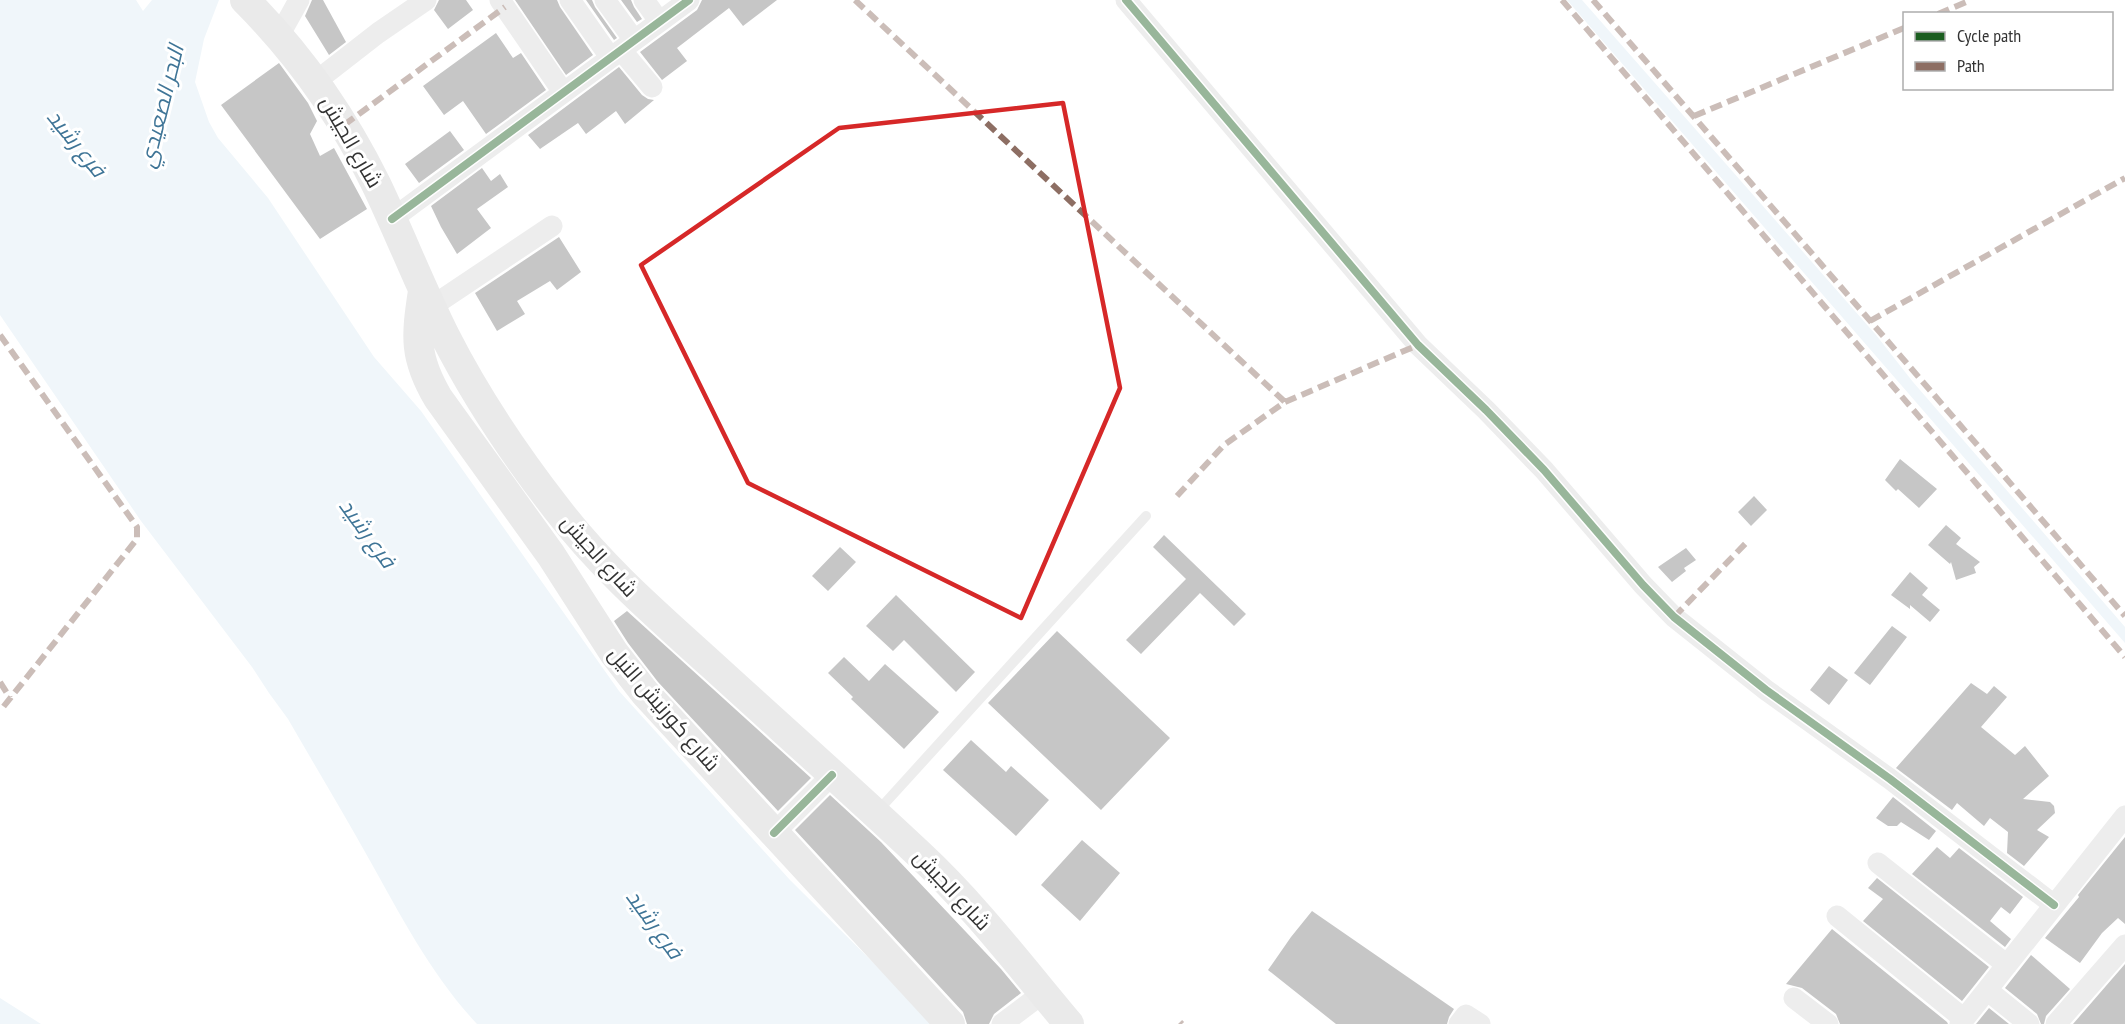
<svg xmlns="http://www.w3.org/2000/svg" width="2125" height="1024" viewBox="0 0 2125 1024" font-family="'PT Sans Narrow',Cairo,sans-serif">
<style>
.water{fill:#ddebf3}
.building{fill:#818181}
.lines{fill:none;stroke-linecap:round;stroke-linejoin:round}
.service{stroke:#d7d7d7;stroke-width:10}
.minor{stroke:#d7d7d7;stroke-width:21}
.secondary{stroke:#d0d0d0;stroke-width:30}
.quiet{stroke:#8d6e63;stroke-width:6;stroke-dasharray:12 6;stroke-linecap:butt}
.cycleway-casing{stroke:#fff;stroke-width:11}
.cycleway{stroke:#1b5e20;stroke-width:8}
.marked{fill:none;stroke:#d62828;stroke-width:4.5;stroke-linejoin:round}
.labels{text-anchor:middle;stroke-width:6;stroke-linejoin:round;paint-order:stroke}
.street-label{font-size:21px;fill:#333;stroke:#fff}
.water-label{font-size:22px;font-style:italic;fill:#3f7597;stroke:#fff}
</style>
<rect width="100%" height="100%" fill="#fff"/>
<!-- water -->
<path class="water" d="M0 0H136L143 11 152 0H219L204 39 195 82 209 122 218 138 268 198 374 357 421 411 619 691 790 880 935 1024H477C432 976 401 916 369 859 343 812 315 766 288 719L269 693 252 667 141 521 0 315Z
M1567 0H1582L1876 335 1913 382 2125 627V643Z
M0 998 41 1024H0Z"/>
<!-- building -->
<path class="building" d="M312 0H323L346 42 329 55 305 16Z
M439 0H466L473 10 448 29 434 10Z
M515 0H557L560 7 593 55 566 75Z
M586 0H592L595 7 617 38 614 40Z
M621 0H631L634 7 642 19 637 22Z
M702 0H777L743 26 729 8 677 48 687 61 662 80 640 52 697 10Z
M496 33 513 58 521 53 546 90 486 134 463 101 444 115 423 86Z
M279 63 308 103 317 121 310 134 320 156 334 148 367 209 320 239 221 105Z
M619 67 642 95 648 99 654 100 625 124 616 111 586 134 578 123 540 149 528 135Z
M450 131 464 150 419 183 405 164Z
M482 168 491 181 500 174 508 187 477 209 491 228 457 254 441 227 431 206Z
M559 237 581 272 557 290 550 281 517 301 525 314 497 331 475 293Z
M1900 459 1937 489 1919 508 1898 489 1896 491 1885 480Z
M1754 496 1767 510 1751 526 1738 512Z
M1946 525 1961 538 1956 544 1980 562 1974 567 1976 573 1956 580 1951 562 1950 564 1928 545Z
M1164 535 1246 614 1234 626 1200 593 1141 654 1126 640 1186 579 1153 547Z
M840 547 856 562 828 591 812 576Z
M1686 548 1696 560 1684 568 1686 571 1672 582 1658 567Z
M1910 572 1928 588 1922 595 1940 610 1930 622 1910 605V609L1891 595Z
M896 595 975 672 956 692 904 640 893 651 866 626Z
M627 611 811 778 778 811 658 682 628 643 614 621Z
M1892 626 1907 637 1870 685 1854 673Z
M1057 631 1170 738 1101 810 988 703Z
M844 657 869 681 885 664 939 712 904 749 851 699 853 697 828 673Z
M1829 666 1848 680 1829 705 1810 690Z
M1971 683 1987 694 1994 686 2007 697 1981 727 2015 755 2025 746 2049 776 2023 799 2050 802 2054 806 2055 813 2037 830 2049 837 2024 866 2007 853 2008 832 1990 818 1984 826 1957 803 1952 810 1896 768Z
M971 740 1006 772 1011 766 1049 800 1016 836 943 770Z
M830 795 881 842 1001 969 1021 993 994 1014 989 1024H967L963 1012 795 830Z
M1893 797 1936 831 1929 840 1901 822 1897 826H1888L1876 818Z
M2125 837V924L2118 918 2102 933 2080 963 2045 938 2079 897 2078 895Z
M1082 840 1120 873 1080 921 1041 885Z
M1937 847 1950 858 1959 848 2023 897 2010 914 2001 907 1990 921 2011 939 2005 947 1912 874Z
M1877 878 1989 967 1962 1001 1863 921 1883 899 1868 888Z
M1312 911 1454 1009 1449 1017 1447 1024H1336L1268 970 1291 937Z
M1832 929 1947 1022 1948 1024H1840L1836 1014 1802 988 1786 984Z
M2031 955 2070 989 2046 1016 2044 1024H2041L2037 1014 2005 988Z
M2125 964V1024H2073Z
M1989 1008 2009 1024H1976Z"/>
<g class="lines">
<!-- service -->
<path class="service" d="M876 813 1146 516"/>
<!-- minor -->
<path class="minor" d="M500 0 563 92
M570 0 610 57
M605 0 634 40
M644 0 659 21
M1126 0 1418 345 1486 410 1544 470 1643 585 1674 617 1766 690 1890 779 2054 905
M279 36 299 0
M621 50 652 87
M315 82 378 33 426 0
M392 219 689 0
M431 307 552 226
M774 833 832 775
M1878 863 2007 965
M1837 916 1964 1019
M1987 990 2029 1024
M1794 998 1828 1024
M1002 1024 1043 993
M1459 1024 1466 1015 1480 1024
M1960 1024 2125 816
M2056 1024 2125 945"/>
<!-- secondary -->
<path class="secondary" d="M245 0C299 54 342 115 376 184 400 234 420 286 445 336 476 397 515 455 557 509 603 569 657 615 712 665 781 728 851 790 919 854 974 905 1021 967 1069 1024
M423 291C416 337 414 357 438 398L551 555 614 653 645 693 950 1024"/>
<!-- quiet -->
<path class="quiet" d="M855 0 1285 402
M1562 0 2125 657
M1593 0 2125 616
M1938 14 1971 0
M1694 116 1904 28
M344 125 505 7
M1870 321 2125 178
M0 335 137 527V539L0 711
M1177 496 1224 445 1285 402 1418 345
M1674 617 1748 541
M0 682 10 698
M1180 1022 1182 1024"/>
<defs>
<path id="cycleway" d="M1126 0 1418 345 1486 410 1544 470 1643 585 1674 617 1766 690 1890 779 2054 905
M392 219 689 0
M774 833 832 775"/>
</defs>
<!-- cycleway casing -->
<use href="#cycleway" class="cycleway-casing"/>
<!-- cycleway -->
<use href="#cycleway" class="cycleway"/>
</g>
<!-- marked area -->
<path d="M0 0H2125V1024H0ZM1063 103 1120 388 1021 618 748 483 641 265 839 128Z" fill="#fff" fill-opacity=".55" fill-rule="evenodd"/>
<path class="marked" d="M1063 103 1120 388 1021 618 748 483 641 265 839 128Z"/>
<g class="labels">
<!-- street labels -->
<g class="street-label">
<text transform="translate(351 142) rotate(60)" y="7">شارع الجيش</text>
<text transform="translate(599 556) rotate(48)" y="7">شارع الجيش</text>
<text transform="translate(664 709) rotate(49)" y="7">شارع كورنيش النيل</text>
<text transform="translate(952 890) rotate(47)" y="7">شارع الجيش</text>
</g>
<!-- water labels -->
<g class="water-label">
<text transform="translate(161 106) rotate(-76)" y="8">البحر الصعيدي</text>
<text transform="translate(77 143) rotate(51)" y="8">فرع رشيد</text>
<text transform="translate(368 533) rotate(54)" y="8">فرع رشيد</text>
<text transform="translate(655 924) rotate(54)" y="8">فرع رشيد</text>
</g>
</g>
<!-- legend -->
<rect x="1903" y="12" width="210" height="78" fill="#ffffff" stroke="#adadad" stroke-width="1.5"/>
<rect x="1915" y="32" width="30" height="9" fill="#1b5e20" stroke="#adadad" stroke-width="1.5"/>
<text x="1957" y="42" font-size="18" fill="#333333">Cycle path</text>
<rect x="1915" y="62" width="30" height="9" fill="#8d6e63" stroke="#adadad" stroke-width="1.5"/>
<text x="1957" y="72" font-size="18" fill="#333333">Path</text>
</svg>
